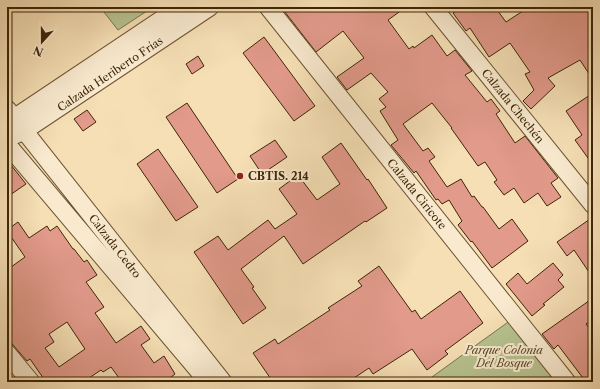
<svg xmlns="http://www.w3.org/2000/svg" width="600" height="389" viewBox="0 0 600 389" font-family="'Libre Caslon Text',serif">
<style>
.green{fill:#b7c391;stroke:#7a744c}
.building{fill:#e29a8b;stroke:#3e2507;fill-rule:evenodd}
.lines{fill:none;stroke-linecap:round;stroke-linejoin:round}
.minor-casing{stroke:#6c5432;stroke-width:19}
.minor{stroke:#f9eacf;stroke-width:17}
.poi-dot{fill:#8f2418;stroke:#f9eacf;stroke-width:1.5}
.labels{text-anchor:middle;stroke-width:4;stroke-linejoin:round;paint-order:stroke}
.street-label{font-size:11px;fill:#3e2507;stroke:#f9eacf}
.poi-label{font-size:11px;font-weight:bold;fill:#3e2507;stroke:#f9eacf;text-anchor:start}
.park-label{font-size:11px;font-style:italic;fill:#5c4c2a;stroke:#f9eacf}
</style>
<rect width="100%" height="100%" fill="#f6dfb5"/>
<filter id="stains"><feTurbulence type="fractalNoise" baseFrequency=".005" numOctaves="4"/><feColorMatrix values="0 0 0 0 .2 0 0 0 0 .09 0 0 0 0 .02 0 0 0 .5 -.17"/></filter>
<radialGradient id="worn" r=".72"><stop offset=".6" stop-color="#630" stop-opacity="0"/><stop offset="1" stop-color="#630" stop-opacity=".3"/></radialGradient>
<!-- green -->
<path class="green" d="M100 7H153L118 30Z
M511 320 557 382H425Z"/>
<!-- building -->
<path class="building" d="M281 7H406L388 20 409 49 413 46 414 48 432 35 447 56 455 50 472 71 465 75 487 102 491 99 500 111 496 114 515 143 525 136 558 178 551 183 561 197 547 206 538 193 524 203 514 188 504 195 494 182 497 180 485 162 478 166 451 128H452L432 103 403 124 423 151 428 148 435 157 429 161 447 187 461 179 472 197 474 196 482 207H483L499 229 512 219 528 241 492 268 472 241 471 242 458 225 462 221 449 200 442 204 438 199 436 200 416 171 414 173 391 145 398 140 380 111 386 107 379 99 388 92 371 73 347 90 337 77 364 58 343 31 316 52Z
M462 7H495L506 22 529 7H593V80L580 60 548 78 555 86 531 109 523 101 534 90 525 74 530 72 510 43 489 57 470 28 466 31 453 13Z
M264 37 315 106 294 121 243 53Z
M198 56 204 66 192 74 186 64Z
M593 93V165L575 140 582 135 566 111Z
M187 103 238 179 217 193 166 117Z
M87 110 96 122 83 131 74 119Z
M275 140 287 157 262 174 250 156Z
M341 143 367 180 368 179 387 208 366 222 365 221 303 264 284 236 241 269 254 287 252 288 266 308 243 324 194 252 218 236 228 250 268 220 275 229 297 214 279 189 298 175 317 200 340 184 322 157Z
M158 149 198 207 176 221 137 164Z
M7 160 26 184 7 197Z
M593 217V278L574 250 567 256 557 242Z
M18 222 29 238 47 226 50 231 57 226 73 249H74L84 262 87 260 97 275 86 282 104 307 95 313 116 343 141 326 150 339 141 345 154 363 164 356 175 374 165 382H122L111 367 103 372 101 370 83 382H46L30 359 27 361 13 345 7 337V270L25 257 7 231V230ZM67 322 85 349 59 367 45 348 54 342 49 334Z
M553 263 563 275 558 280 564 287 543 304 545 305 532 316 506 284 518 273 527 284Z
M379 266 412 312 415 310 421 319 460 291 483 323 445 351 448 354 427 370 412 349 373 374 369 368 348 382H273L253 353 275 339 278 344 330 310 328 308 362 286 358 281Z
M593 298V319L586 324 593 333V382H586L558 345 554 349 542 334Z"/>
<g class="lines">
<defs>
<path id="minor" d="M268 7 567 382
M433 7 593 205
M7 109 223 382
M7 121 14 118 180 7
M15 135 24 131 210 7
M7 144 208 382
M7 353 31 382"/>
</defs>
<!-- minor casing -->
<use href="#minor" class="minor-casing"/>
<!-- minor -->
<use href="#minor" class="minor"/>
</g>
<!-- markers -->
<circle class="poi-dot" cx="240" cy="176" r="4"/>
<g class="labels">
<!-- street labels -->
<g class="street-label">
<text transform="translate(110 74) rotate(-34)" y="4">Calzada Heriberto Frías</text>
<text transform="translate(513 106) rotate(51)" y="4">Calzada Chechén</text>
<text transform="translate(417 194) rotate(51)" y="4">Calzada Ciricote</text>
<text transform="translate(115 246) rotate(52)" y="4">Calzada Cedro</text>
</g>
<!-- poi labels -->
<g class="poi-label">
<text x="248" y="180">CBTIS. 214</text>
</g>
<!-- park labels -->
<g class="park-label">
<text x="504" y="354">Parque Colonia<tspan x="504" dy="13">Del Bosque</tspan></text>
</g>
</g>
<!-- margin -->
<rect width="600" height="389" fill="none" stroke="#f6dfb5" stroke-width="24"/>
<rect x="8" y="8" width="584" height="373" fill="none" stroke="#3e2507" stroke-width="2"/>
<rect x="12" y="12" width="576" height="365" fill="none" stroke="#3e2507"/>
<!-- north arrow -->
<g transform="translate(42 42) rotate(201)" stroke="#f9eacf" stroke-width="3" paint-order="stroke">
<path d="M0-3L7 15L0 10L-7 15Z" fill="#3e2507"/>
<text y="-6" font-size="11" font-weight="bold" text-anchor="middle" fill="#3e2507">N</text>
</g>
<rect width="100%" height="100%" filter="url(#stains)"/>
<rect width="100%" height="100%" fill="url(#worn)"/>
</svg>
